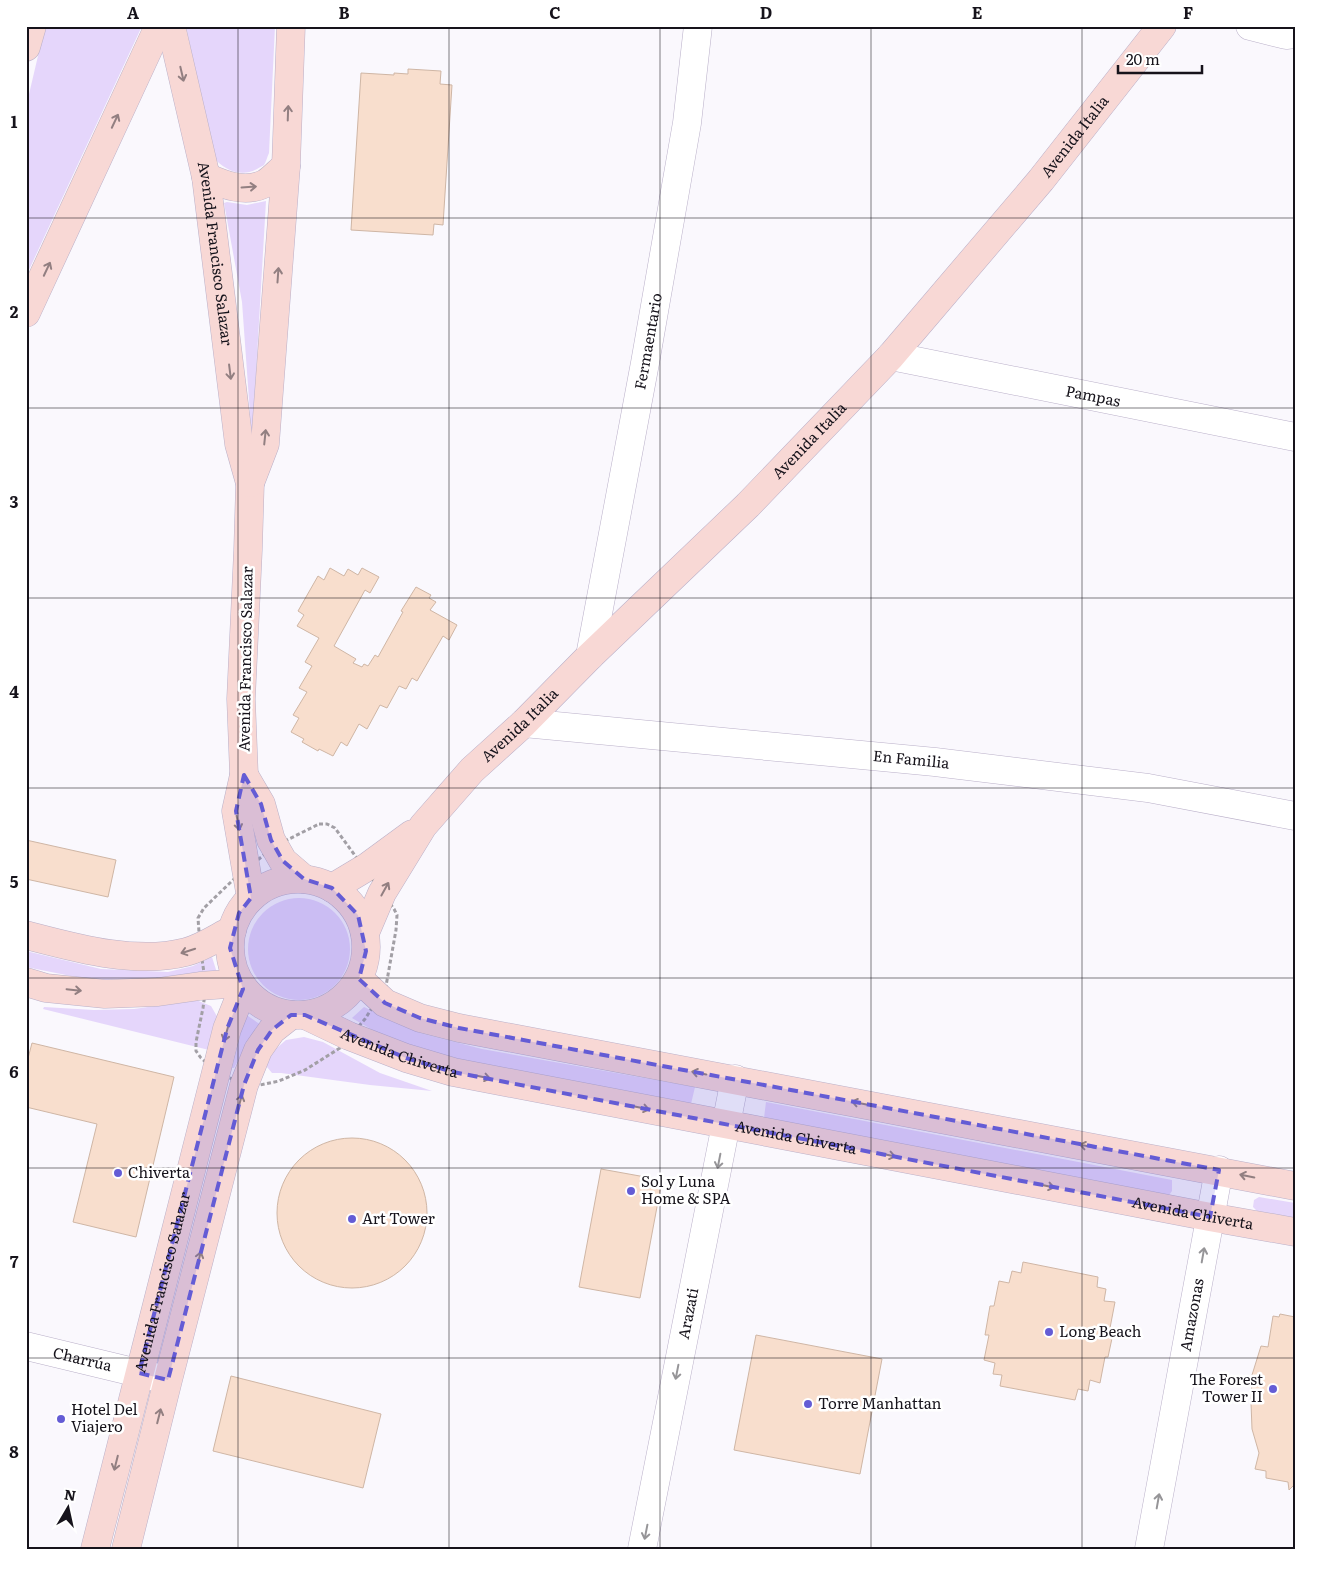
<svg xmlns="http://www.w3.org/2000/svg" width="1321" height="1575" viewBox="0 0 1321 1575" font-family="Literata,serif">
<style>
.green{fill:#e5d6fb}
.building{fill:#f8decd;stroke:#cfb6a5}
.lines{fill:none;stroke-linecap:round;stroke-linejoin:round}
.street-casing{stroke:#bab0c9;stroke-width:29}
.secondary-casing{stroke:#bab0c9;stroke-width:29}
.path{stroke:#a29fa5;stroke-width:3;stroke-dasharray:4 2.5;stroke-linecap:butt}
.street{stroke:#fff;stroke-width:28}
.secondary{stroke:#f8d8d5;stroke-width:28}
.oneway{stroke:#927f81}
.oneway2{stroke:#969598}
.marked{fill:#645cd5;fill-opacity:0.2;stroke:#645cd5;stroke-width:4;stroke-dasharray:10 6;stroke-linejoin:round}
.grid{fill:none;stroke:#16131b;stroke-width:1;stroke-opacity:0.55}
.poi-dot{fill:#645cd5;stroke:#fff;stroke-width:2}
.labels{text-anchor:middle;stroke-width:5;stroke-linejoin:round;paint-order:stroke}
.street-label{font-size:15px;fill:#16131b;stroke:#fff}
.poi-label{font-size:15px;fill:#16131b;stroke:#fff;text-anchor:start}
.neatline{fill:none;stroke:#16131b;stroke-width:2}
.grid-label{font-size:16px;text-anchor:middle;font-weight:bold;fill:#16131b}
</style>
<rect width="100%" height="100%" fill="#faf8fd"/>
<!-- green -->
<path class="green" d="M45 26H142L28 272 26 266V107Z
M186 26H275L269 153C267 157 266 162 264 165 262 166 259 168 257 169 241 178 224 170 213 157Z
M266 201 252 442 242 302 224 203 227 202 247 205Z
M248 949a51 51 0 1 1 102 0a51 51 0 1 1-102 0Z
M26 951 101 969 168 972 193 966 212 957 218 976 176 980 104 981 76 977 26 967Z
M196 1000 211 1006 218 1018 209 1050 43 1009 44 1007 94 1010 134 1009Z
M364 1007 398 1023 420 1033 482 1049 695 1087 691 1104 445 1058 393 1042 352 1018Z
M242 1014H245L261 1025 249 1040 234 1068H232L240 1037Z
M304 1037 323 1042 380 1073 432 1091 370 1085 281 1073H272L267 1067 266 1060 271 1053 286 1040Z
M766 1102 1172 1180V1191L1169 1195 764 1118Z
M1259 1197 1295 1203V1219L1258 1212 1253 1207 1254 1200Z"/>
<!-- building -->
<path class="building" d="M408 69 441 71 440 84 452 85 443 225 434 224 433 235 351 230 361 73 394 75V73L408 74Z
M330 568 344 576 348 569 358 575 362 568 379 577 370 593 365 590 334 646 356 659 353 663 362 667 364 664 368 666 375 655 378 657 403 612 401 611 416 587 431 595 429 598 436 602 430 610 457 625 449 640 443 636 417 681 412 678 406 689 399 686 387 708 380 705 367 729 359 724 347 746 341 742 333 756 319 749 318 751 302 742 304 739 291 732 299 718 293 715 307 692 299 688 312 666 305 662 319 638 297 626 304 615 298 611 318 576 324 580Z
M26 840 116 860 108 897 26 879Z
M32 1043 174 1077 136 1237 73 1222 97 1124 26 1107V1066Z
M277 1213a75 75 0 1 1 150 0a75 75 0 1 1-150 0Z
M601 1169 662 1180 640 1298 579 1287Z
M1023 1262 1098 1277 1097 1287 1106 1289 1104 1301 1115 1302 1110 1328 1114 1329 1108 1357H1105L1100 1383 1090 1380 1088 1391 1078 1389 1075 1400 1000 1386 1002 1375 993 1374 995 1363 984 1360 989 1335H985L990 1306H994L999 1281 1009 1283 1012 1271 1021 1273Z
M1280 1314 1295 1317V1484L1289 1490 1288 1482 1266 1478V1471L1255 1469 1259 1453 1252 1429 1251 1403 1252 1375 1261 1346 1268 1347 1273 1316 1279 1317Z
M756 1335 882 1359 860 1474 734 1450Z
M231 1376 381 1414 363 1488 213 1451Z"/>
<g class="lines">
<defs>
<g id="street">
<path d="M1250 26 1286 35 1295 34"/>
<path id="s1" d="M891 356 1295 437"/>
<path id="s2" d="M590 656 645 363 687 123 698 26"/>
<path id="s3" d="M524 723 935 762 1148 788 1295 816"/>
<path id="s4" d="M26 1346 163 1379"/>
<path id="s5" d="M642 1549 735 1079"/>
<path id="s6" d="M1149 1549 1219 1170"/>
</g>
<g id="secondary">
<path id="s7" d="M171 26 206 177 239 444 250 483 248 550 241 699 244 775 236 811 251 898"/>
<path d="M26 47 32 26"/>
<path d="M206 177C224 185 245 193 264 184 272 180 279 171 286 166"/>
<path d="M26 313 159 26"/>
<path d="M250 483 265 444 286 166 291 26"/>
<path d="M244 775 261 804 271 840 283 861 304 879"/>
<circle cx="298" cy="947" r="68"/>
<path d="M332 888 367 867 412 834"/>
<path id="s8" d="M365 933 382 893 423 826 472 770 524 723 590 656 748 505 891 356 1041 180 1162 26"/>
<path d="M26 935C76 948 135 965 186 952 202 948 218 937 232 930"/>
<path d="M359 979 385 1003 420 1018 459 1028 1295 1186"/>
<path d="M26 982 46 988 105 994 158 992 200 986 240 983"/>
<path id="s9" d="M305 1015 349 1036 406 1058 453 1072 1210 1217 1295 1232"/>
<path id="s10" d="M95 1549 227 1029 243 989"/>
<path d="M126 1549 168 1380 244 1085 258 1050 272 1030 291 1015"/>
</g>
</defs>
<!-- street casing -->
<use href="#street" class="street-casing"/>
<!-- secondary casing -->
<use href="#secondary" class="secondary-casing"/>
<!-- path -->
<path class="path" d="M319 824H327L335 828 394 909 397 915 396 930 386 986 365 1019 340 1048 305 1070 279 1081 260 1085H244L216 1071 201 1058 196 1051V1042L203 1008 206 986 200 946 198 918 204 908 234 879 275 846Z"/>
<!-- street -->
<use href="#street" class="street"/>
<!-- secondary -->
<use href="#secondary" class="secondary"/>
</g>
<!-- one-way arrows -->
<defs><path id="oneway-shaft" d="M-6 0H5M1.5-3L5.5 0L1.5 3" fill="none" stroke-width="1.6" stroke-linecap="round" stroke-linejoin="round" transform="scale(1.25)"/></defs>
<g class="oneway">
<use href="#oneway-shaft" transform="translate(182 74) rotate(77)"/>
<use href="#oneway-shaft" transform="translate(288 113) rotate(-88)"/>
<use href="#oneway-shaft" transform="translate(115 121) rotate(-65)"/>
<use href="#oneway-shaft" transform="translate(249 187) rotate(-4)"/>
<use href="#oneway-shaft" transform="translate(47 269) rotate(-65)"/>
<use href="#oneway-shaft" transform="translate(278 275) rotate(-86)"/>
<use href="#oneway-shaft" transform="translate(230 372) rotate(83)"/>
<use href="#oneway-shaft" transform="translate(265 437) rotate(-84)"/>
<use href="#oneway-shaft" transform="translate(238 823) rotate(79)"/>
<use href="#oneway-shaft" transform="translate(385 889) rotate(-61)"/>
<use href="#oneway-shaft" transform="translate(188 951) rotate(162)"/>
<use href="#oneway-shaft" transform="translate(74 990) rotate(6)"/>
<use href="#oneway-shaft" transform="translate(226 1034) rotate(106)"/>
<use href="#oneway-shaft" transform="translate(699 1073) rotate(-169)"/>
<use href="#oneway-shaft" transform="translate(483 1077) rotate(11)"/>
<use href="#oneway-shaft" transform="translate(240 1102) rotate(-75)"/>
<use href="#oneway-shaft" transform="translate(859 1103) rotate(-169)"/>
<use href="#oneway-shaft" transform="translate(642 1108) rotate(11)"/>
<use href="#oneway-shaft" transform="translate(1087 1146) rotate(-169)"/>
<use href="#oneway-shaft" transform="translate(888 1155) rotate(11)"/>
<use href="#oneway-shaft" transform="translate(1247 1176) rotate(-168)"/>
<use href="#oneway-shaft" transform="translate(1047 1186) rotate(11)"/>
<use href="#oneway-shaft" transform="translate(199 1259) rotate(-75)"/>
<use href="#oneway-shaft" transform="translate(159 1416) rotate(-76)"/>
<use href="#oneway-shaft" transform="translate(116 1463) rotate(104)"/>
</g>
<g class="oneway2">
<use href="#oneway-shaft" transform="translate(719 1161) rotate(101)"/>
<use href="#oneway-shaft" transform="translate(1203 1255) rotate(-80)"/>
<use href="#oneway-shaft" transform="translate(677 1372) rotate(101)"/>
<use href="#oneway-shaft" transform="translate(1158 1501) rotate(-80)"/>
<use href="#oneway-shaft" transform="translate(646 1532) rotate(101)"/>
</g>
<!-- marked area -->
<path class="marked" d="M244 775 261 804 271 840 283 861 304 879 332 888 358 915 366 951 359 979 385 1003 420 1018 459 1028 1219 1170 1210 1217 453 1072 406 1058 305 1015H291L272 1030 258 1050 244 1085 168 1380 139 1373 227 1029 243 989 230 948 239 913 251 898 236 811Z"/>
<!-- grid -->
<path class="grid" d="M238 26V1549M449 26V1549M660 26V1549M871 26V1549M1082 26V1549M26 218H1295M26 408H1295M26 598H1295M26 788H1295M26 978H1295M26 1168H1295M26 1358H1295"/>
<!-- markers -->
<g class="poi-dot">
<circle cx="118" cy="1173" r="5"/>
<circle cx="631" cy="1191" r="5"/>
<circle cx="352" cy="1219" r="5"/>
<circle cx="1049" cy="1332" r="5"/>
<circle cx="1273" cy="1389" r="5"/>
<circle cx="808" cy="1404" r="5"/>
<circle cx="61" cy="1419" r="5"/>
</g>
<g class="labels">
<!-- street labels -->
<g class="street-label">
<text dy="5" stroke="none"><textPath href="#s8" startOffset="1072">Avenida Italia</textPath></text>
<text dy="5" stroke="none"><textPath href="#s7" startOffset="232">Avenida Francisco Salazar</textPath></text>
<text dy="5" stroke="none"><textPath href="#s2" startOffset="320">Fermaentario</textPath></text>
<text dy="5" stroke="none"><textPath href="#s1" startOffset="206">Pampas</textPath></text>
<text dy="5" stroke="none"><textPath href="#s8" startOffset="668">Avenida Italia</textPath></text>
<text transform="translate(246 659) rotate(-89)" y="5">Avenida Francisco Salazar</text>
<text dy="5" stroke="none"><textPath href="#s8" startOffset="262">Avenida Italia</textPath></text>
<text dy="5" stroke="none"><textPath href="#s3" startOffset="389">En Familia</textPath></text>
<text dy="5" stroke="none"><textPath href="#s9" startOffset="102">Avenida Chiverta</textPath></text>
<text dy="5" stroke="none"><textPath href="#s9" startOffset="508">Avenida Chiverta</textPath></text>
<text dy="5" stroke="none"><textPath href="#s9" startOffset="912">Avenida Chiverta</textPath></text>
<text dy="5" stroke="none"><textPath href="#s10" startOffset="275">Avenida Francisco Salazar</textPath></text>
<text dy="5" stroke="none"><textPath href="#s5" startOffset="240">Arazati</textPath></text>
<text dy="5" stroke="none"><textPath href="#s6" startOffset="238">Amazonas</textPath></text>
<text dy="5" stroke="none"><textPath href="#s4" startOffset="58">Charrúa</textPath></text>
</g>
<!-- poi labels -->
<g class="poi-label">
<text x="128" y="1178">Chiverta</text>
<text x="641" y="1187">Sol y Luna<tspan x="641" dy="17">Home &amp; SPA</tspan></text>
<text x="362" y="1224">Art Tower</text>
<text x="1059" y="1337">Long Beach</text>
<text x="1263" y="1385" text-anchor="end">The Forest<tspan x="1263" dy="17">Tower II</tspan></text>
<text x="818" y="1409">Torre Manhattan</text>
<text x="71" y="1415">Hotel Del<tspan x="71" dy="17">Viajero</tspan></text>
</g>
</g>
<!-- border -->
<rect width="1321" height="1575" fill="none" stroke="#ffffff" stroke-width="55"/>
<!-- north arrow -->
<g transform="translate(68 1508) rotate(9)" stroke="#ffffff" stroke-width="4" paint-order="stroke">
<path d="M0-4L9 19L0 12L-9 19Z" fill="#16131b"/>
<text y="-8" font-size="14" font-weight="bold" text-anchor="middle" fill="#16131b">N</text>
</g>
<!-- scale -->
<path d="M1118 65v8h84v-8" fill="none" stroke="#16131b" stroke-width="2.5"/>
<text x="1126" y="65" font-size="15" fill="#16131b" stroke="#ffffff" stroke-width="4" paint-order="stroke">20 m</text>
<rect x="28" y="28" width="1266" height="1520" class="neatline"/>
<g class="grid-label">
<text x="133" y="19">A</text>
<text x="344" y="19">B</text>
<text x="555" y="19">C</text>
<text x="766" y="19">D</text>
<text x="977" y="19">E</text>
<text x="1188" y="19">F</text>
<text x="14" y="128">1</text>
<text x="14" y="318">2</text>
<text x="14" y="508">3</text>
<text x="14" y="698">4</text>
<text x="14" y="888">5</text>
<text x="14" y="1078">6</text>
<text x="14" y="1268">7</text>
<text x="14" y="1458">8</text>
</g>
</svg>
